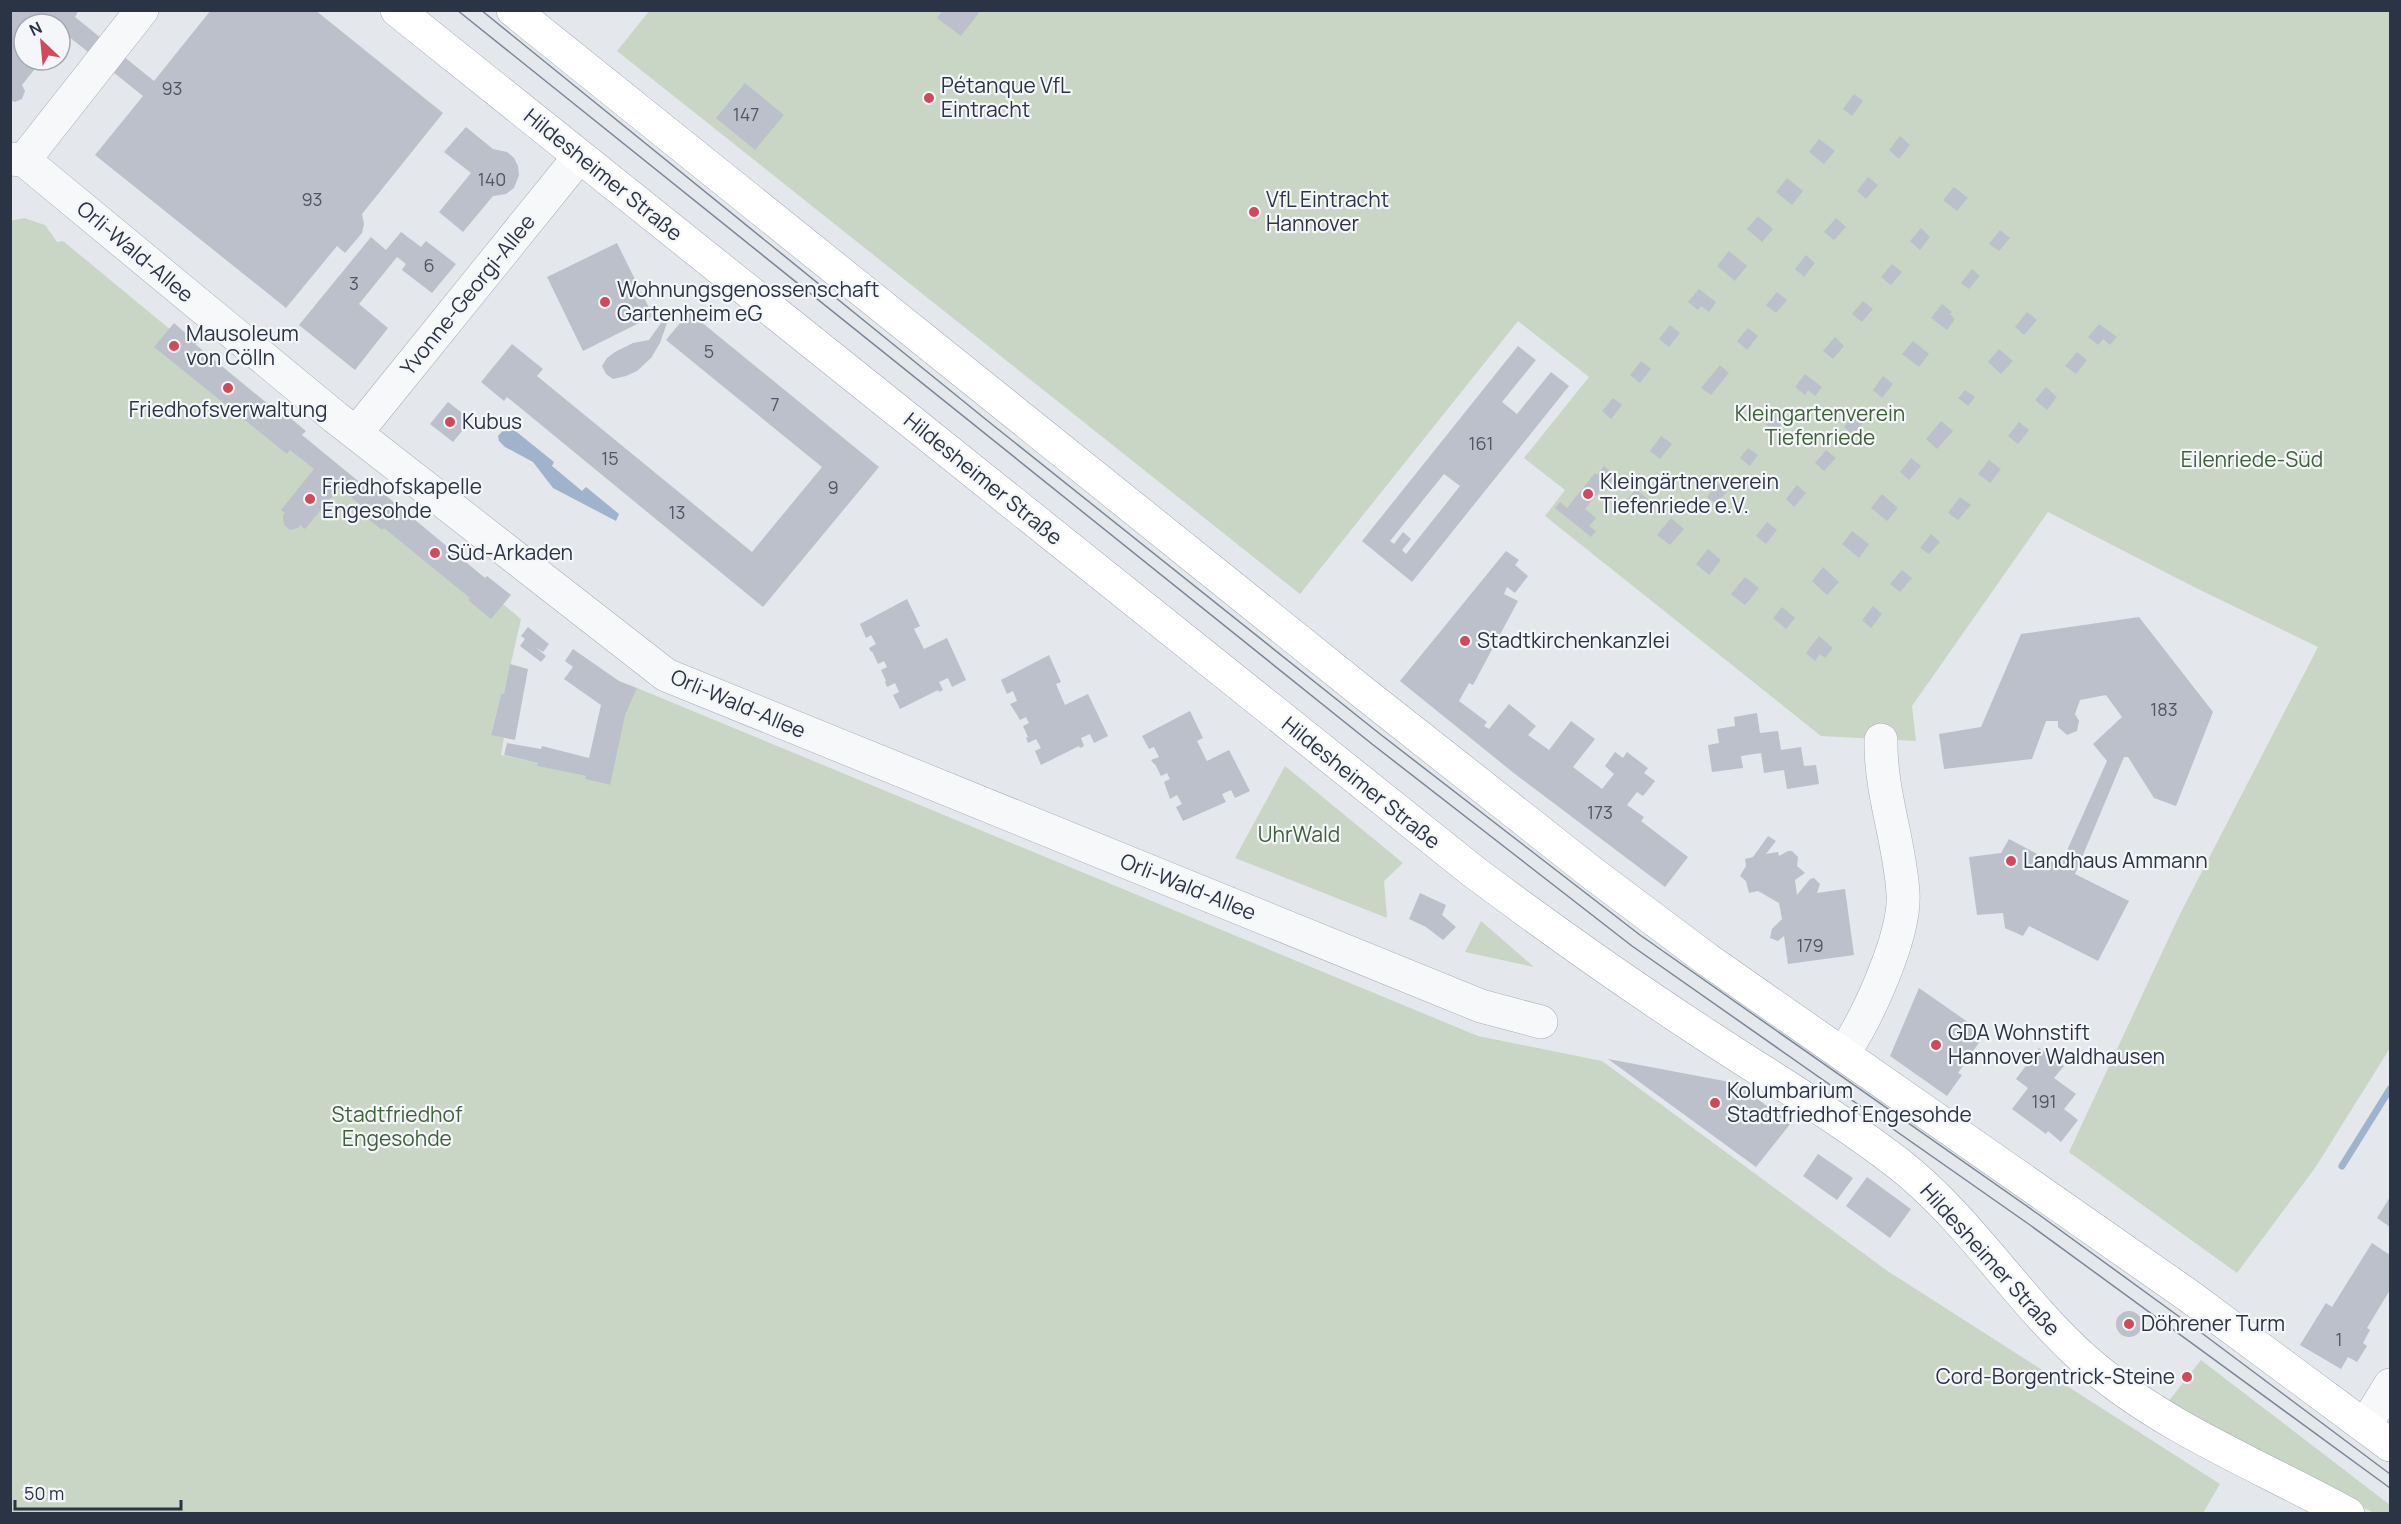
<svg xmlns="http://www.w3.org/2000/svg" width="2401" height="1524" viewBox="0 0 2401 1524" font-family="Manrope,sans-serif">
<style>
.green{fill:#c9d6c5}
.water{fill:#9fb4cc}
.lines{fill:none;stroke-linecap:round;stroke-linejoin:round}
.stream{stroke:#9fb4cc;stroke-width:7}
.building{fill:#bbc0ca;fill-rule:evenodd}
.minor-casing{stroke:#a9aeb7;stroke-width:34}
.major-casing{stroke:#a3abb8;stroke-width:34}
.minor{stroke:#f7f8fa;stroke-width:33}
.major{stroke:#fff;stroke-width:33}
.tram{stroke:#7d8696;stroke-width:1.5}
.poi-dot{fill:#d1495b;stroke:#f4f6f9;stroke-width:2}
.labels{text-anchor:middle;stroke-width:4.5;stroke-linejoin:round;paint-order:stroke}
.number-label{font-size:18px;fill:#4f5766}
.poi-label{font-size:21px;fill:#2b3445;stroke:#f4f6f9;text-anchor:start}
.street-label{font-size:21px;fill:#2b3445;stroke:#f4f6f9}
.park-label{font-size:21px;fill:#3f6138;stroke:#f4f6f9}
</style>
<rect width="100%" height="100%" fill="#e4e7ec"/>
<!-- green -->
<path class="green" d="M650 10 2390 11V1048L2315 1168 2237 1273 2069 1152 2180 914 2318 647 2194 587 2048 512 1912 706 1916 741 1821 736 1545 516 1565 490 1524 458 1589 377 1518 321 1300 594 617 51Z
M24 218 45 225 57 242 63 241 521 619 504 694H501L491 734 504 738 501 755 538 763V766L586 776V779L609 785 625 716 637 688 1478 1036 1602 1061 1886 1270 2220 1484 2203 1513H11L10 221Z
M1285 766 1403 863 1384 881 1387 918 1235 858Z
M1481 921 1534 967 1465 952Z
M2201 1360 2390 1505V1513H2374L2164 1407Z"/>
<!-- water -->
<path class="water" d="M508 425 554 462 552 466 582 491 586 487 619 514 616 521 553 488 533 462 505 447 499 441 498 436Z"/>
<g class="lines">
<!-- stream -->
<path class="stream" d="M2342 1166 2390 1089"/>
</g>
<!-- building -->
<path class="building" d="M10 10H79L75 17 154 81 211 10H315L443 113 362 214 364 224 362 233 345 253 337 246 286 308 95 155 143 96 63 32 60 35V24H24V60H42L22 85 25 91 22 99 15 102 10 100Z
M943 10H981L961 36 937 18Z
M745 83 784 115 755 150 716 118Z
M1854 94 1863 101 1852 116 1843 109Z
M466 127 493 149 507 152 514 158 518 166 519 175 514 188 506 194 493 196 463 232 439 212 471 173 444 152Z
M1900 136 1910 145 1899 159 1889 150Z
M1819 139 1835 151 1824 164 1809 152Z
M1868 177 1878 185 1866 199 1857 191Z
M1787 178 1803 191 1792 205 1776 192Z
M1954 187 1968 198 1957 211 1943 200Z
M1758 216 1773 229 1762 242 1747 229Z
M1836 218 1846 227 1834 240 1824 232Z
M1921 228 1930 237 1920 250 1910 241Z
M2000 230 2010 238 1999 251 1989 244Z
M401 232 421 247 426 241 456 264 432 293 402 270 406 264 397 257 359 304 388 328 355 370 299 325 371 237 386 250Z
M617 243 653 316 583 351 547 277Z
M1729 251 1747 266 1735 281 1717 266Z
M1806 255 1815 263 1804 277 1795 269Z
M1892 264 1902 272 1891 285 1881 277Z
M1972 269 1980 276 1969 289 1961 283Z
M1699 289 1716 302 1709 312 1701 306 1698 310 1688 302Z
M1777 292 1787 300 1776 313 1766 305Z
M1863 301 1873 309 1862 322 1852 314Z
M1942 304 1952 312 1950 314 1955 319 1947 330 1931 318Z
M673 306 660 343 651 358 637 371 626 376 613 379 606 374 602 366 607 358 615 352 633 343 649 340Z
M689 312 879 467 763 607 507 397 504 401 481 382 512 344 543 369 537 376 752 552 822 467 666 340Z
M2027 312 2037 320 2024 335 2015 327Z
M174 323 197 343 195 344 280 414 283 412 306 431 302 435 374 494 378 489 485 578 487 576 511 595 491 619 468 600 470 598 384 528 382 530 359 512 363 507 339 488 305 529 300 525 298 528 290 530 284 525 283 516 285 513 281 510 314 469 290 450 287 454 154 347Z
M2099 324 2117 337 2110 345 2103 339 2098 345 2088 337Z
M1670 325 1680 333 1669 347 1659 339Z
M1748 328 1758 336 1747 350 1737 341Z
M1835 337 1844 346 1833 359 1823 351Z
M1913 341 1929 354 1919 367 1902 354Z
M1518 346 1536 360 1502 402 1517 414 1551 372 1569 386 1412 582 1362 541ZM1444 474 1460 486 1406 554 1402 550 1411 539 1403 532 1394 544 1390 541Z
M1999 349 2013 361 2001 374 1988 362Z
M2077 352 2087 360 2076 374 2065 366Z
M1641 361 1651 369 1640 383 1630 375Z
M1720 365 1729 373 1711 395 1701 388Z
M1805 374 1822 387 1815 396 1808 390 1805 395 1795 387Z
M1883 376 1893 384 1882 398 1873 390Z
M2046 387 2057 397 2047 410 2035 400Z
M1965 390 1975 397 1968 406 1958 398Z
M1613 398 1622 405 1611 419 1602 411Z
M448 402 471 420 453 442 430 424Z
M1776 411 1786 419 1775 432 1765 424Z
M1855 413 1865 421 1853 435 1844 427Z
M1941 421 1953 431 1937 449 1926 439Z
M2019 422 2029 430 2018 444 2008 436Z
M1661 436 1672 444 1660 459 1650 451Z
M1748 448 1758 455 1750 466 1740 458Z
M1826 450 1836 458 1824 471 1815 463Z
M1911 458 1921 466 1909 480 1900 472Z
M1989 460 2001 469 1990 483 1978 474Z
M1604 466 1616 476 1608 486 1605 484 1585 509 1596 518 1589 526 1596 531 1591 537 1555 508 1560 502 1567 508 1595 473 1597 475Z
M1719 483 1728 491 1716 504 1707 497Z
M1797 485 1806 493 1794 507 1786 499Z
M1636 489 1649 500 1641 510 1637 508 1633 514 1622 506Z
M1882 494 1898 508 1887 521 1871 508Z
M1960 497 1971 505 1958 520 1948 513Z
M1671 518 1684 529 1670 545 1657 535Z
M1767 522 1777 530 1766 544 1756 536Z
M1852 531 1869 544 1859 558 1842 544Z
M1931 534 1940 542 1929 554 1920 548Z
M1708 549 1721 560 1709 575 1696 564Z
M1506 551 1519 560 1515 565 1528 576 1515 593 1507 587 1504 594 1518 601 1473 685 1469 683 1459 701 1487 722 1484 726 1489 729 1509 704 1536 726 1528 735 1549 750 1571 721 1595 739 1573 767 1602 789 1614 774 1605 766 1615 752 1623 758 1627 752 1648 768 1644 773 1655 781 1643 796 1637 792 1627 805 1644 817 1641 821 1688 857 1665 887 1515 774 1400 681Z
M1823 567 1839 582 1827 595 1812 581Z
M1902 570 1912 578 1900 592 1890 584Z
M1745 577 1759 588 1745 605 1731 594Z
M907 599 920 626 914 629 924 649 947 638 966 680 952 687 948 678 939 682 943 690 939 692 938 690 900 709 893 695 899 692 895 683 887 687 885 682 886 681 881 670 887 667 884 661 878 664 872 651 871 652 869 648 876 644 871 635 866 638 860 624Z
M1873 606 1882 614 1871 628 1862 620Z
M1782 607 1795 618 1786 629 1773 618Z
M2139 617 2213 712 2176 806 2154 798 2128 757H2124L2075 874 2129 901 2098 961 2029 926 2023 936 2005 928 2003 913 1977 915 1969 857 2001 853 2009 839 2060 866 2107 761 2093 744 2122 717 2106 695 2080 700 2075 714 2079 721 2077 731 2067 735 2058 727V721H2046L2032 759 1944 769 1939 734 1981 727 2021 634Z
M528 627 549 644 543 652 535 647 546 656 541 662 520 646 525 639 521 636Z
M1819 636 1833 648 1825 658 1820 654 1815 661 1806 653Z
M573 649 619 681 637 688 625 716 610 785 585 779 586 776 537 766 538 763 504 755 507 743 541 749 542 746 589 758 601 705 564 679 573 667 565 661Z
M1049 655 1061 682 1056 684 1065 705 1088 694 1108 736 1094 743 1090 734 1081 738 1084 746 1080 748 1079 746 1041 765 1035 751 1041 748 1036 739 1028 743 1026 738 1028 737 1023 726 1029 723 1026 717 1020 720 1010 704 1017 701 1013 691 1007 694 1001 680Z
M510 664 528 669 515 740 491 735 501 694H504Z
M1190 711 1203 738 1197 741 1207 761 1229 750 1250 791 1235 798 1231 790 1222 794 1226 802 1183 821 1176 807 1182 804 1177 795 1170 799 1164 782 1170 779 1167 773 1161 776 1155 764H1154L1151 760 1159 757 1154 747 1149 749 1142 736Z
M1757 713 1760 733 1778 731 1781 750 1801 747 1804 766 1816 765 1819 784 1787 789 1784 770 1764 773 1761 753 1741 756 1743 768 1712 772 1708 745 1719 743 1717 729 1735 726 1734 717Z
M1768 836 1776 841 1766 854 1778 852 1779 856 1788 851H1792L1798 857 1797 866 1805 873 1795 880 1797 895 1810 879 1814 878 1820 884 1817 893 1845 889 1854 955 1788 964 1784 936 1778 941 1770 938 1772 929 1782 919 1779 903 1758 891 1749 893 1746 881 1740 876 1746 866 1745 859 1753 857Z
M1420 893 1446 905 1442 915 1456 927 1443 940 1426 927 1409 919Z
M1919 988 1985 1034 1958 1073 1962 1075 1947 1096 1890 1056Z
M2039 1048 2064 1066 2054 1078 2076 1094 2064 1109 2078 1120 2061 1142 2048 1131 2046 1134 2012 1109 2028 1088 2016 1079Z
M1608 1059 1735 1083 1791 1123 1756 1167Z
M1818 1154 1853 1178 1837 1200 1803 1176Z
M1867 1177 1911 1209 1890 1238 1846 1206Z
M2390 1197V1227L2377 1218Z
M2372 1243 2390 1255V1290L2367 1328 2370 1330 2363 1343 2367 1346 2357 1362 2348 1357 2341 1369 2300 1345 2326 1303 2332 1307Z
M2116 1324a13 13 0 1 1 26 0a13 13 0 1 1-26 0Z"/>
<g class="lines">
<defs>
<path id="minor" d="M10 159 24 160 142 10
M24 160 335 417 666 675 1481 1006 1541 1022
M356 433 579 157
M1843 1054C1867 1019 1906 935 1903 893 1900 842 1880 792 1881 740
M2365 1426 2390 1385"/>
<path id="major" d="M397 10 1474 872C1549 928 1625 982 1703 1033 1768 1076 1837 1116 1899 1164 1970 1220 2017 1299 2084 1359 2161 1427 2259 1465 2348 1514
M513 10 1365 694 1592 873 1708 960 2189 1296 2390 1445"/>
</defs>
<!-- minor casing -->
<use href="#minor" class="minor-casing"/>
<!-- major casing -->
<use href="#major" class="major-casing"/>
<!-- minor -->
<use href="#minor" class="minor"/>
<!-- major -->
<use href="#major" class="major"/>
<!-- tram -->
<path class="tram" d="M457 10 1372 744 1632 946 2030 1225 2390 1488
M481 10 994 426 1380 734 1640 935 2038 1214 2203 1334 2390 1474"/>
</g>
<!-- markers -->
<g class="poi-dot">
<circle cx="929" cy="98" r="6"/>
<circle cx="1254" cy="212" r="6"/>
<circle cx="605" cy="302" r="6"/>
<circle cx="174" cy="346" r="6"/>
<circle cx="228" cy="388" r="6"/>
<circle cx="450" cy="422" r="6"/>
<circle cx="1588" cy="494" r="6"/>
<circle cx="310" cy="499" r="6"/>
<circle cx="435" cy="553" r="6"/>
<circle cx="1465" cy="641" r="6"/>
<circle cx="2011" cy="861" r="6"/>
<circle cx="1936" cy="1045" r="6"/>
<circle cx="1715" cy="1103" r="6"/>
<circle cx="2129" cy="1324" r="6"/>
<circle cx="2187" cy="1377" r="6"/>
</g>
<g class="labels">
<!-- number labels -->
<g class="number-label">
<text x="172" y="95">93</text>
<text x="746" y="121">147</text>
<text x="492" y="186">140</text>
<text x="312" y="206">93</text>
<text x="429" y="272">6</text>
<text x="354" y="290">3</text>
<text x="709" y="358">5</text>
<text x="775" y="411">7</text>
<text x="1481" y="450">161</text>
<text x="610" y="465">15</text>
<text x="833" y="494">9</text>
<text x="677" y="519">13</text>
<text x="2164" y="716">183</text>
<text x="1600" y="819">173</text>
<text x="1810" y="952">179</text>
<text x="2044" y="1108">191</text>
<text x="2339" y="1346">1</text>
</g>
<!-- poi labels -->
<g class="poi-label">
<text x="941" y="93">Pétanque VfL<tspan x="941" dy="24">Eintracht</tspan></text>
<text x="1266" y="207">VfL Eintracht<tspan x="1266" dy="24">Hannover</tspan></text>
<text x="617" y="297">Wohnungsgenossenschaft<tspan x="617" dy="24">Gartenheim eG</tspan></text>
<text x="186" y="341">Mausoleum<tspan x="186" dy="24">von Cölln</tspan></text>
<text x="228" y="417" text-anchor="middle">Friedhofsverwaltung</text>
<text x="462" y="429">Kubus</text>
<text x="1600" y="489">Kleingärtnerverein<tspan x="1600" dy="24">Tiefenriede e.V.</tspan></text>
<text x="322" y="494">Friedhofskapelle<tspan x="322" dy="24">Engesohde</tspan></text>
<text x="447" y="560">Süd-Arkaden</text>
<text x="1477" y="648">Stadtkirchenkanzlei</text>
<text x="2023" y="868">Landhaus Ammann</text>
<text x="1948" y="1040">GDA Wohnstift<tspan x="1948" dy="24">Hannover Waldhausen</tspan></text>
<text x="1727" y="1098">Kolumbarium<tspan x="1727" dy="24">Stadtfriedhof Engesohde</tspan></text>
<text x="2141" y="1331">Döhrener Turm</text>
<text x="2175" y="1384" text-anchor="end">Cord-Borgentrick-Steine</text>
</g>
<!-- street labels -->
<g class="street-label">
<text transform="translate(603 175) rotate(39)" y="7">Hildesheimer Straße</text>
<text transform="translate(135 252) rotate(40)" y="7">Orli-Wald-Allee</text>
<text transform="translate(468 295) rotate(-51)" y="7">Yvonne-Georgi-Allee</text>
<text transform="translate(983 479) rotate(39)" y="7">Hildesheimer Straße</text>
<text transform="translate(738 704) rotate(23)" y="7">Orli-Wald-Allee</text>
<text transform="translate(1361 783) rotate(39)" y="7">Hildesheimer Straße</text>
<text transform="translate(1188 887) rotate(22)" y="7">Orli-Wald-Allee</text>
<text transform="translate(1990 1260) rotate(48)" y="7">Hildesheimer Straße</text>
</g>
<!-- park labels -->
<g class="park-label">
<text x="1820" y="421">Kleingartenverein<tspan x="1820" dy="24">Tiefenriede</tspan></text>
<text x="2252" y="467">Eilenriede-Süd</text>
<text x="1299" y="842">UhrWald</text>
<text x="397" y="1122">Stadtfriedhof<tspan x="397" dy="24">Engesohde</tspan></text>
</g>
</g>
<!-- border -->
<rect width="2401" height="1524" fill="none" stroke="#2b3445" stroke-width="24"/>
<!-- north arrow -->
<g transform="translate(42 42) rotate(334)"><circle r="28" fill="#f4f6f9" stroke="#a4a8b1" stroke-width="1.5"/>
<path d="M0-4.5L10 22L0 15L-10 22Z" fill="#d1495b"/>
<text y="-9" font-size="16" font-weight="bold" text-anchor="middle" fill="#2b3445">N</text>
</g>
<!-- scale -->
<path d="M15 1500v9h166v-9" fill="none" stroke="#2b3445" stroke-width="3"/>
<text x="24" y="1500" font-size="18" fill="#2b3445" stroke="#f4f6f9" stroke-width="4.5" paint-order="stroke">50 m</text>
</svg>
